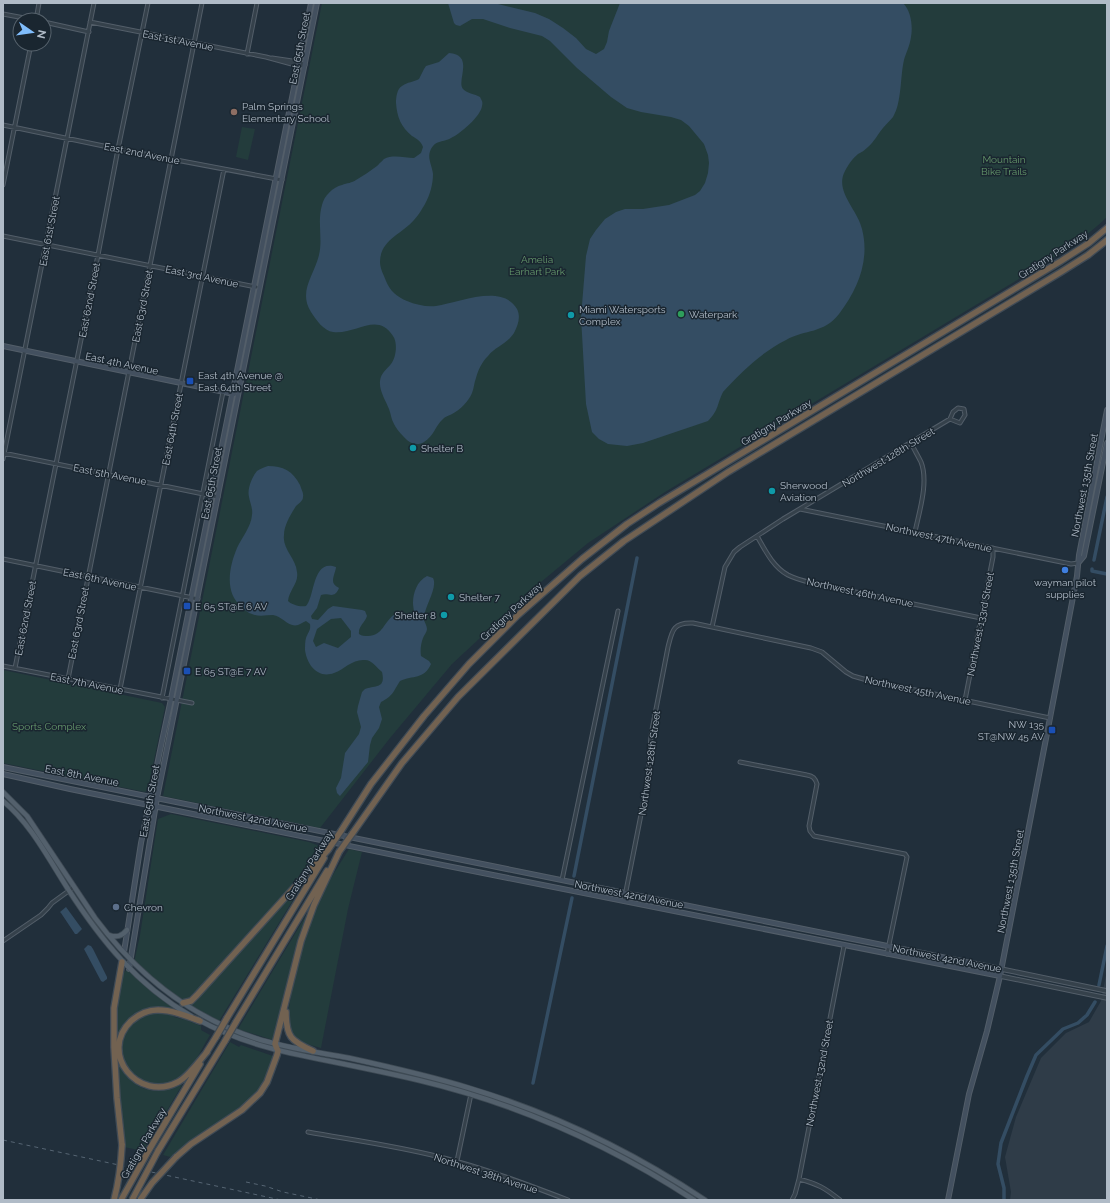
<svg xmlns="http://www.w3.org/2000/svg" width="1110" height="1203" viewBox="0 0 1110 1203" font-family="Raleway,sans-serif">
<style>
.airport{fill:#2f3c48}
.green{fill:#233c3c}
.water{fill:#344d63;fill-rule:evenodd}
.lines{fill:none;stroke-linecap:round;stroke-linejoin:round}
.canal{stroke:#344d63;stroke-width:3.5}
.minor-casing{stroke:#535e69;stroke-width:5}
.tertiary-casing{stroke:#535e69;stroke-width:5.5}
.secondary-casing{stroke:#535e69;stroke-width:6}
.primary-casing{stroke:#3e4a54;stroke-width:6}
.motorway-casing{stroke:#404b56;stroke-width:8}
.minor{stroke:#35414b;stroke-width:3}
.tertiary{stroke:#35414b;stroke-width:3.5}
.secondary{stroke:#43505f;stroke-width:4}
.primary{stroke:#53606c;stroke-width:4.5}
.motorway{stroke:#726251;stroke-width:5.5}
.rail{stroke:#566573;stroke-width:1;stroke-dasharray:4 4;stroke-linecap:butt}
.motorway-bridge-casing{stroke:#404b56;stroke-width:8;stroke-linecap:butt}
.motorway-bridge{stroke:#726251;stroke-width:5.5}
.education-dot{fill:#8d6e63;stroke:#1a2630;stroke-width:1.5}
.leisure-dot{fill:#2e9e5b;stroke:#1a2630;stroke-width:1.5}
.culture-dot{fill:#0f9aa8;stroke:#1a2630;stroke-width:1.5}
.transit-dot{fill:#1a4fb4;stroke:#1a2630;stroke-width:1.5}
.shop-dot{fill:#3f7fe0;stroke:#1a2630;stroke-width:1.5}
.service-dot{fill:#5c6f8a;stroke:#1a2630;stroke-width:1.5}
.labels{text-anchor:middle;stroke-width:3;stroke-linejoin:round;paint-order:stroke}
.street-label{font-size:10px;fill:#b0bbc7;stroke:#1a2630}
.poi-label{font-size:10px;fill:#b0bbc7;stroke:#1a2630;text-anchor:start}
.park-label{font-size:10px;fill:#66996c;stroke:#1a2630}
</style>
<rect width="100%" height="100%" fill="#212f3b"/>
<!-- airport -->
<path class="airport" d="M1107 970V1200H1010L1011 1192 1005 1157 1016 1117 1041 1058 1066 1033 1089 1022 1101 1001Z"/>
<!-- green -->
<path class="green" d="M322 3H1107V217C1080 243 1046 262 1014 282L665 492 588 543 535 587 452 664 390 738 320 828 163 796Z
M242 127 255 129 248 160 236 157Z
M3 670 162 703 165 707 148 789 145 792 3 763Z
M171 814 309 842 322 847 290 889 195 995 186 1001 183 1000 164 988 135 962V958L140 935 158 819Z
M349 849 362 852 348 909 321 1048 303 1043 295 1039 292 1035 287 1020 292 989 308 927 322 895 329 881Z
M307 877 219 1021 190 1005 198 997Z
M311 907 273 1040 238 1029Z
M127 970 156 994 180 1011H174L136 1015 126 1023 122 1028 117 1040H116C116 1027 116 976 127 970Z
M159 1012 173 1014 174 1017 186 1020 201 1026V1030L210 1035C202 1048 195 1065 183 1076 176 1082 166 1085 157 1084 119 1083 108 1030 144 1015 149 1013 154 1013 159 1012Z
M230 1042 239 1047 241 1045 273 1056 265 1080 254 1096 174 1158 163 1155Z
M117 1059C125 1079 141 1094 164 1090 170 1089 177 1086 182 1085L143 1151 124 1147Z"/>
<!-- water -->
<path class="water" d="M448 3H494L535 13 549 19 563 28 576 38 586 49 596 54 604 49 607 42 609 31 620 3H903C911 11 913 26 911 37 910 45 906 53 904 60 900 77 902 102 893 117 890 121 886 124 883 128 878 134 874 142 868 147 865 150 862 152 858 154 853 158 848 165 845 171 834 191 858 210 862 229 870 260 858 289 839 314 823 334 806 329 786 340 762 352 741 372 723 392 717 404 719 410 708 421L643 443 627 446 608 444 599 439 592 432 586 404 581 317 586 256 590 239 596 230 605 219 616 212 625 209H643L669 205 695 195 700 191 705 183 708 173 709 163 708 155 704 144 689 126 681 120 671 117 641 112 627 108 611 97 577 68 550 41 542 36 510 28 483 19H472L460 26 456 25 454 23Z
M449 53C475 55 456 81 463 89 466 93 475 94 480 97 482 101 483 102 482 106 481 116 460 134 451 138 445 142 438 140 433 146 425 156 432 164 433 174 433 184 430 195 425 204 422 209 418 216 414 220 402 234 380 240 380 262 380 269 384 275 386 281 390 291 397 297 407 301 416 305 427 307 436 306 458 303 502 283 517 309 521 317 518 325 514 333 506 345 496 346 488 356 482 362 478 370 476 378 474 383 474 388 472 393 469 401 460 410 452 414 448 416 446 416 443 419 435 426 434 436 424 442 416 447 408 442 403 436 399 432 396 428 394 424 391 419 391 414 389 409 386 401 379 391 380 381 381 373 386 370 391 364 396 358 398 343 393 336 377 311 356 335 333 332 324 331 316 320 311 312 298 291 314 276 319 255 323 239 317 222 322 205 324 196 333 187 342 185 347 183 352 183 356 180 363 176 370 171 377 166 378 165 383 160 384 159 393 154 405 158 414 158L421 153 423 147C421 141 417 139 412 136 401 127 397 117 396 103 396 97 397 89 402 86 407 82 414 82 419 79L424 69 426 66 439 62Z
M268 466C283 466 293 471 300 485 301 489 304 493 303 497 303 501 299 503 296 506 291 514 284 525 284 535 282 549 296 558 297 572 299 583 289 590 288 601 292 605 300 607 306 606 315 597 312 558 336 567 336 571 331 580 334 584 335 586 338 587 339 588 334 600 329 592 321 595L317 608 311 616 312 619 318 620 328 609 333 606 362 610 365 611 367 616C365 623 358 626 359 634 362 636 364 636 368 636 383 636 384 621 395 614L413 616C415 611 413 608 413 603 413 593 417 581 427 576L433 578C438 587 425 606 424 617 423 621 427 625 427 629 427 632 424 635 423 638 421 643 420 650 421 656L429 661 431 664C424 680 413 675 400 681 393 692 393 696 381 702L379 707 382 719 379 728 372 738 370 745 368 762 340 796 337 793 336 788 341 778 345 753 359 734 361 727 357 712 358 706 362 692 365 689C375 685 386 689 382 672 377 668 372 660 365 660 352 659 345 669 334 673 318 679 307 665 305 650 305 647 305 641 306 638 308 632 311 631 310 624L306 621C303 622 301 624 298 625 289 628 282 616 273 615 266 615 259 617 252 614 248 613 245 610 242 607 224 593 229 567 237 548 242 537 251 527 252 515 253 508 250 503 249 497 247 489 252 477 257 471 260 469 264 467 268 466ZM341 618 351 631V637L338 648 324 643 316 647 313 641 317 629 331 619Z
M66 907 82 929 77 934H75L61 913 60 912Z
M88 945 91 946 93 949 107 977V979L103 982 101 981 84 949Z"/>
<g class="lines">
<!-- canal -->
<path class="canal" d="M1094 560 1107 497
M1092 569V571L1107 574
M574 876 637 558
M1099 985 1107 946
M533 1083 572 898
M1004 1200V1188L998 1164 1001 1143 1027 1076 1036 1055 1063 1029 1078 1023 1087 1015 1095 1002"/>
<defs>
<path id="minor" d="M3 14 35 20
M36 20 39 3
M44 22 89 32
M90 22 266 57 299 66 305 65
M247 54 257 3
M272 58 299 62 305 65
M3 125 118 149 282 180
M3 185 31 44
M3 236 256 287
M911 443C914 449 918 456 921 462 929 482 919 512 915 532
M3 453 218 497
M3 459 94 3
M800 509 1071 564 1078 563
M757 536C765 550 773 567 788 575 796 579 804 581 812 583L981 618
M3 559 198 599
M712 627 725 567 734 552 740 547 783 519 950 419 953 412 958 408 964 409 965 415 960 423 950 419
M3 666 192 703
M15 668 98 255 118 149 148 3
M68 679 202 3
M120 689 224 169
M162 698 223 392
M965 700 993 557V548
M740 762 807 775C813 776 815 778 817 784L809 826 810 831 814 836 905 854 907 857 887 954
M562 880 618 611
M624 901 648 779 651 735 668 647C672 631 673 622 693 623L811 648 822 652 846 672 853 676 867 680 1050 718
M3 941 41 915 48 908 52 903 74 887
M308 1132C353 1140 397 1146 440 1157 484 1168 526 1184 568 1200
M457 1161 471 1094
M799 1179C818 1184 825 1188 840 1200
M792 1200 795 1194 799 1179 844 946"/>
<path id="tertiary" d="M1001 969 1107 991
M1000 976 1107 998"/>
<path id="secondary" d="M3 346 234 394
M1079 562 1084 556 1107 443
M3 767 1001 969
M3 774 70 789C380 852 689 916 1000 976
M124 952 141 843 162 741 171 699 311 3
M129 969 157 798 317 3
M948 1200 969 1094 987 1031 1000 976 1050 718 1077 576 1079 555 1107 410"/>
<path id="primary" d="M3 792 27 816 95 918C136 973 188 1016 255 1038 285 1048 317 1052 349 1058 390 1067 430 1076 469 1088 552 1113 633 1152 705 1200
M3 801C31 824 48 858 68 889 101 940 137 985 191 1016
M109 935C117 938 122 936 127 930
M197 1019C240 1043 282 1052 329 1061 359 1067 388 1073 418 1080 515 1103 610 1145 694 1200"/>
<path id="motorway" d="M341 831 371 784 424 716 469 664 517 616 582 559 627 524 659 503 1061 261 1089 243 1107 228
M352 834 402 763 458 697 580 576 624 541 728 472 1061 272 1088 255 1107 240
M183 1003 191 1001 197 995 328 850
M286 1012C286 1037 291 1041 313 1051
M227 1018 324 858
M200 1021C187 1016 172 1010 158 1010 148 1010 139 1014 131 1021 98 1053 138 1103 178 1082 188 1077 199 1061 207 1052
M236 1022 327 871
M206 1053 216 1037
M122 1145 117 1098 114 1047V1008L122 962
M149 1150 200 1064
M158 1151 225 1041
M176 1157 191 1144 242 1110 260 1093 267 1082 277 1055 278 1051 275 1044 301 941 314 905 339 852"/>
</defs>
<!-- minor casing -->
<use href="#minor" class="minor-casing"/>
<!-- tertiary casing -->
<use href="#tertiary" class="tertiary-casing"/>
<!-- secondary casing -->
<use href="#secondary" class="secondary-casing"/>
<!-- primary casing -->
<use href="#primary" class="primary-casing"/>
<!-- motorway casing -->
<use href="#motorway" class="motorway-casing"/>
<!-- minor -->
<use href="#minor" class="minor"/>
<!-- tertiary -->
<use href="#tertiary" class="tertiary"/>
<!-- secondary -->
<use href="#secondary" class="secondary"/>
<!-- primary -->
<use href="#primary" class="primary"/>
<!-- motorway -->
<use href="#motorway" class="motorway"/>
<!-- rail -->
<path class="rail" d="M3 1140 281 1200
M246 1182 265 1186 283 1192 321 1200"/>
<defs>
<path id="motorway-bridge" d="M328 850 341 831
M339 852 352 834
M216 1037 227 1018
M225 1041 236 1022
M114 1200C119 1181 121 1164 122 1145
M121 1200 149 1150
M132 1200 158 1151
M140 1200 152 1183 176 1157"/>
</defs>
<!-- motorway-bridge casing -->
<use href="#motorway-bridge" class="motorway-bridge-casing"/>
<!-- motorway-bridge -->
<use href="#motorway-bridge" class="motorway-bridge"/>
</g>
<!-- markers -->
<circle class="education-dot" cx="234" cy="112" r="4"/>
<circle class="leisure-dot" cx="681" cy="314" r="4"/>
<g class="culture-dot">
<circle cx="571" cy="315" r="4"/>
<circle cx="413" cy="448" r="4"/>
<circle cx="772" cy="491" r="4"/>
<circle cx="451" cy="597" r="4"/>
<circle cx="444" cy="615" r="4"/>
</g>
<g class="transit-dot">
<rect x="186" y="377" width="8" height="8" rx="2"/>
<rect x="183" y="602" width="8" height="8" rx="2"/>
<rect x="183" y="667" width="8" height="8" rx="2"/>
<rect x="1048" y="726" width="8" height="8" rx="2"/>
</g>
<circle class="shop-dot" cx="1065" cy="570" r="4"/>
<circle class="service-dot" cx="116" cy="907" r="4"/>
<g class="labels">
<!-- street labels -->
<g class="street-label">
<text transform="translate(178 40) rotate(11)" y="4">East 1st Avenue</text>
<text transform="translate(299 48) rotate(-79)" y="4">East 65th Street</text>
<text transform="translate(142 153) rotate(11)" y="4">East 2nd Avenue</text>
<text transform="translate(49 231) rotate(-79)" y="4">East 61st Street</text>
<text transform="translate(1053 254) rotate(-33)" y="4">Gratigny Parkway</text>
<text transform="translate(202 276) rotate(12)" y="4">East 3rd Avenue</text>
<text transform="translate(89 300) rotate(-79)" y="4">East 62nd Street</text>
<text transform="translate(142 306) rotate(-79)" y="4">East 63rd Street</text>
<text transform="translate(122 363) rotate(12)" y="4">East 4th Avenue</text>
<text transform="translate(776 422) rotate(-31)" y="4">Gratigny Parkway</text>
<text transform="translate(172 429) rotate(-79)" y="4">East 64th Street</text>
<text transform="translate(888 457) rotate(-31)" y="4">Northwest 128th Street</text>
<text transform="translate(110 474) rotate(11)" y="4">East 5th Avenue</text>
<text transform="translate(211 483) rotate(-79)" y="4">East 65th Street</text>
<text transform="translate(1084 485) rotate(-79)" y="4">Northwest 135th Street</text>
<text transform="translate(939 537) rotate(12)" y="4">Northwest 47th Avenue</text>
<text transform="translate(100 579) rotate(12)" y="4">East 6th Avenue</text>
<text transform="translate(860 592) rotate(12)" y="4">Northwest 46th Avenue</text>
<text transform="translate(511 611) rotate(-43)" y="4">Gratigny Parkway</text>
<text transform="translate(25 618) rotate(-79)" y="4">East 62nd Street</text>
<text transform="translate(78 623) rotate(-79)" y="4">East 63rd Street</text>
<text transform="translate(980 624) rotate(-79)" y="4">Northwest 133rd Street</text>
<text transform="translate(87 683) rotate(11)" y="4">East 7th Avenue</text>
<text transform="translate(918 690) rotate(12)" y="4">Northwest 45th Avenue</text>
<text transform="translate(649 763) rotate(-82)" y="4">Northwest 128th Street</text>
<text transform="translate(82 775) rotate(11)" y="4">East 8th Avenue</text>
<text transform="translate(149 801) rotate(-80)" y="4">East 65th Street</text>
<text transform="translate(253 818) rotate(11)" y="4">Northwest 42nd Avenue</text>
<text transform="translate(309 865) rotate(-58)" y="4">Gratigny Parkway</text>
<text transform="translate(1010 881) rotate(-79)" y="4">Northwest 135th Street</text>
<text transform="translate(629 894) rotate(11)" y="4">Northwest 42nd Avenue</text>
<text transform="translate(947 958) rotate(11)" y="4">Northwest 42nd Avenue</text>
<text transform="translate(819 1073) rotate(-79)" y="4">Northwest 132nd Street</text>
<text transform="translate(143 1143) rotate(-60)" y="4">Gratigny Parkway</text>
<text transform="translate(486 1173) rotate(18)" y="4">Northwest 38th Avenue</text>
</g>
<!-- poi labels -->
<g class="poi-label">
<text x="242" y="110">Palm Springs<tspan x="242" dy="12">Elementary School</tspan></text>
<text x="579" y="313">Miami Watersports<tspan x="579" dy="12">Complex</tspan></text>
<text x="689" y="318">Waterpark</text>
<text x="198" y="379">East 4th Avenue @<tspan x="198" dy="12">East 64th Street</tspan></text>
<text x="421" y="452">Shelter B</text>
<text x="780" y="489">Sherwood<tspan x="780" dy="12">Aviation</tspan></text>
<text x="1065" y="586" text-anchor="middle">wayman pilot<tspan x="1065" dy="12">supplies</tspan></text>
<text x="459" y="601">Shelter 7</text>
<text x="195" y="610">E 65 ST@E 6 AV</text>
<text x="436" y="619" text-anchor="end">Shelter 8</text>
<text x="195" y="675">E 65 ST@E 7 AV</text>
<text x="1044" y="728" text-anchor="end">NW 135<tspan x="1044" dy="12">ST@NW 45 AV</tspan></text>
<text x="124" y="911">Chevron</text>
</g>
<!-- park labels -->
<g class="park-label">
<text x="1004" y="163">Mountain<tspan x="1004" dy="12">Bike Trails</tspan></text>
<text x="537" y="263">Amelia<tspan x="537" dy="12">Earhart Park</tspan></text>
<text x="49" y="730">Sports Complex</text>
</g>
</g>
<!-- border -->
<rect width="1110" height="1203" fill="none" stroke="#b0bbc7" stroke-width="8"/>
<!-- north arrow -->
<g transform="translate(32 32) rotate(103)"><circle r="19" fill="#1a2630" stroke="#56626c"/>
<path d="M0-3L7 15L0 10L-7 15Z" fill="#80bdfc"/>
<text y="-6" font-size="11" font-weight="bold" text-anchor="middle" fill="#b0bbc7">N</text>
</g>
</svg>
